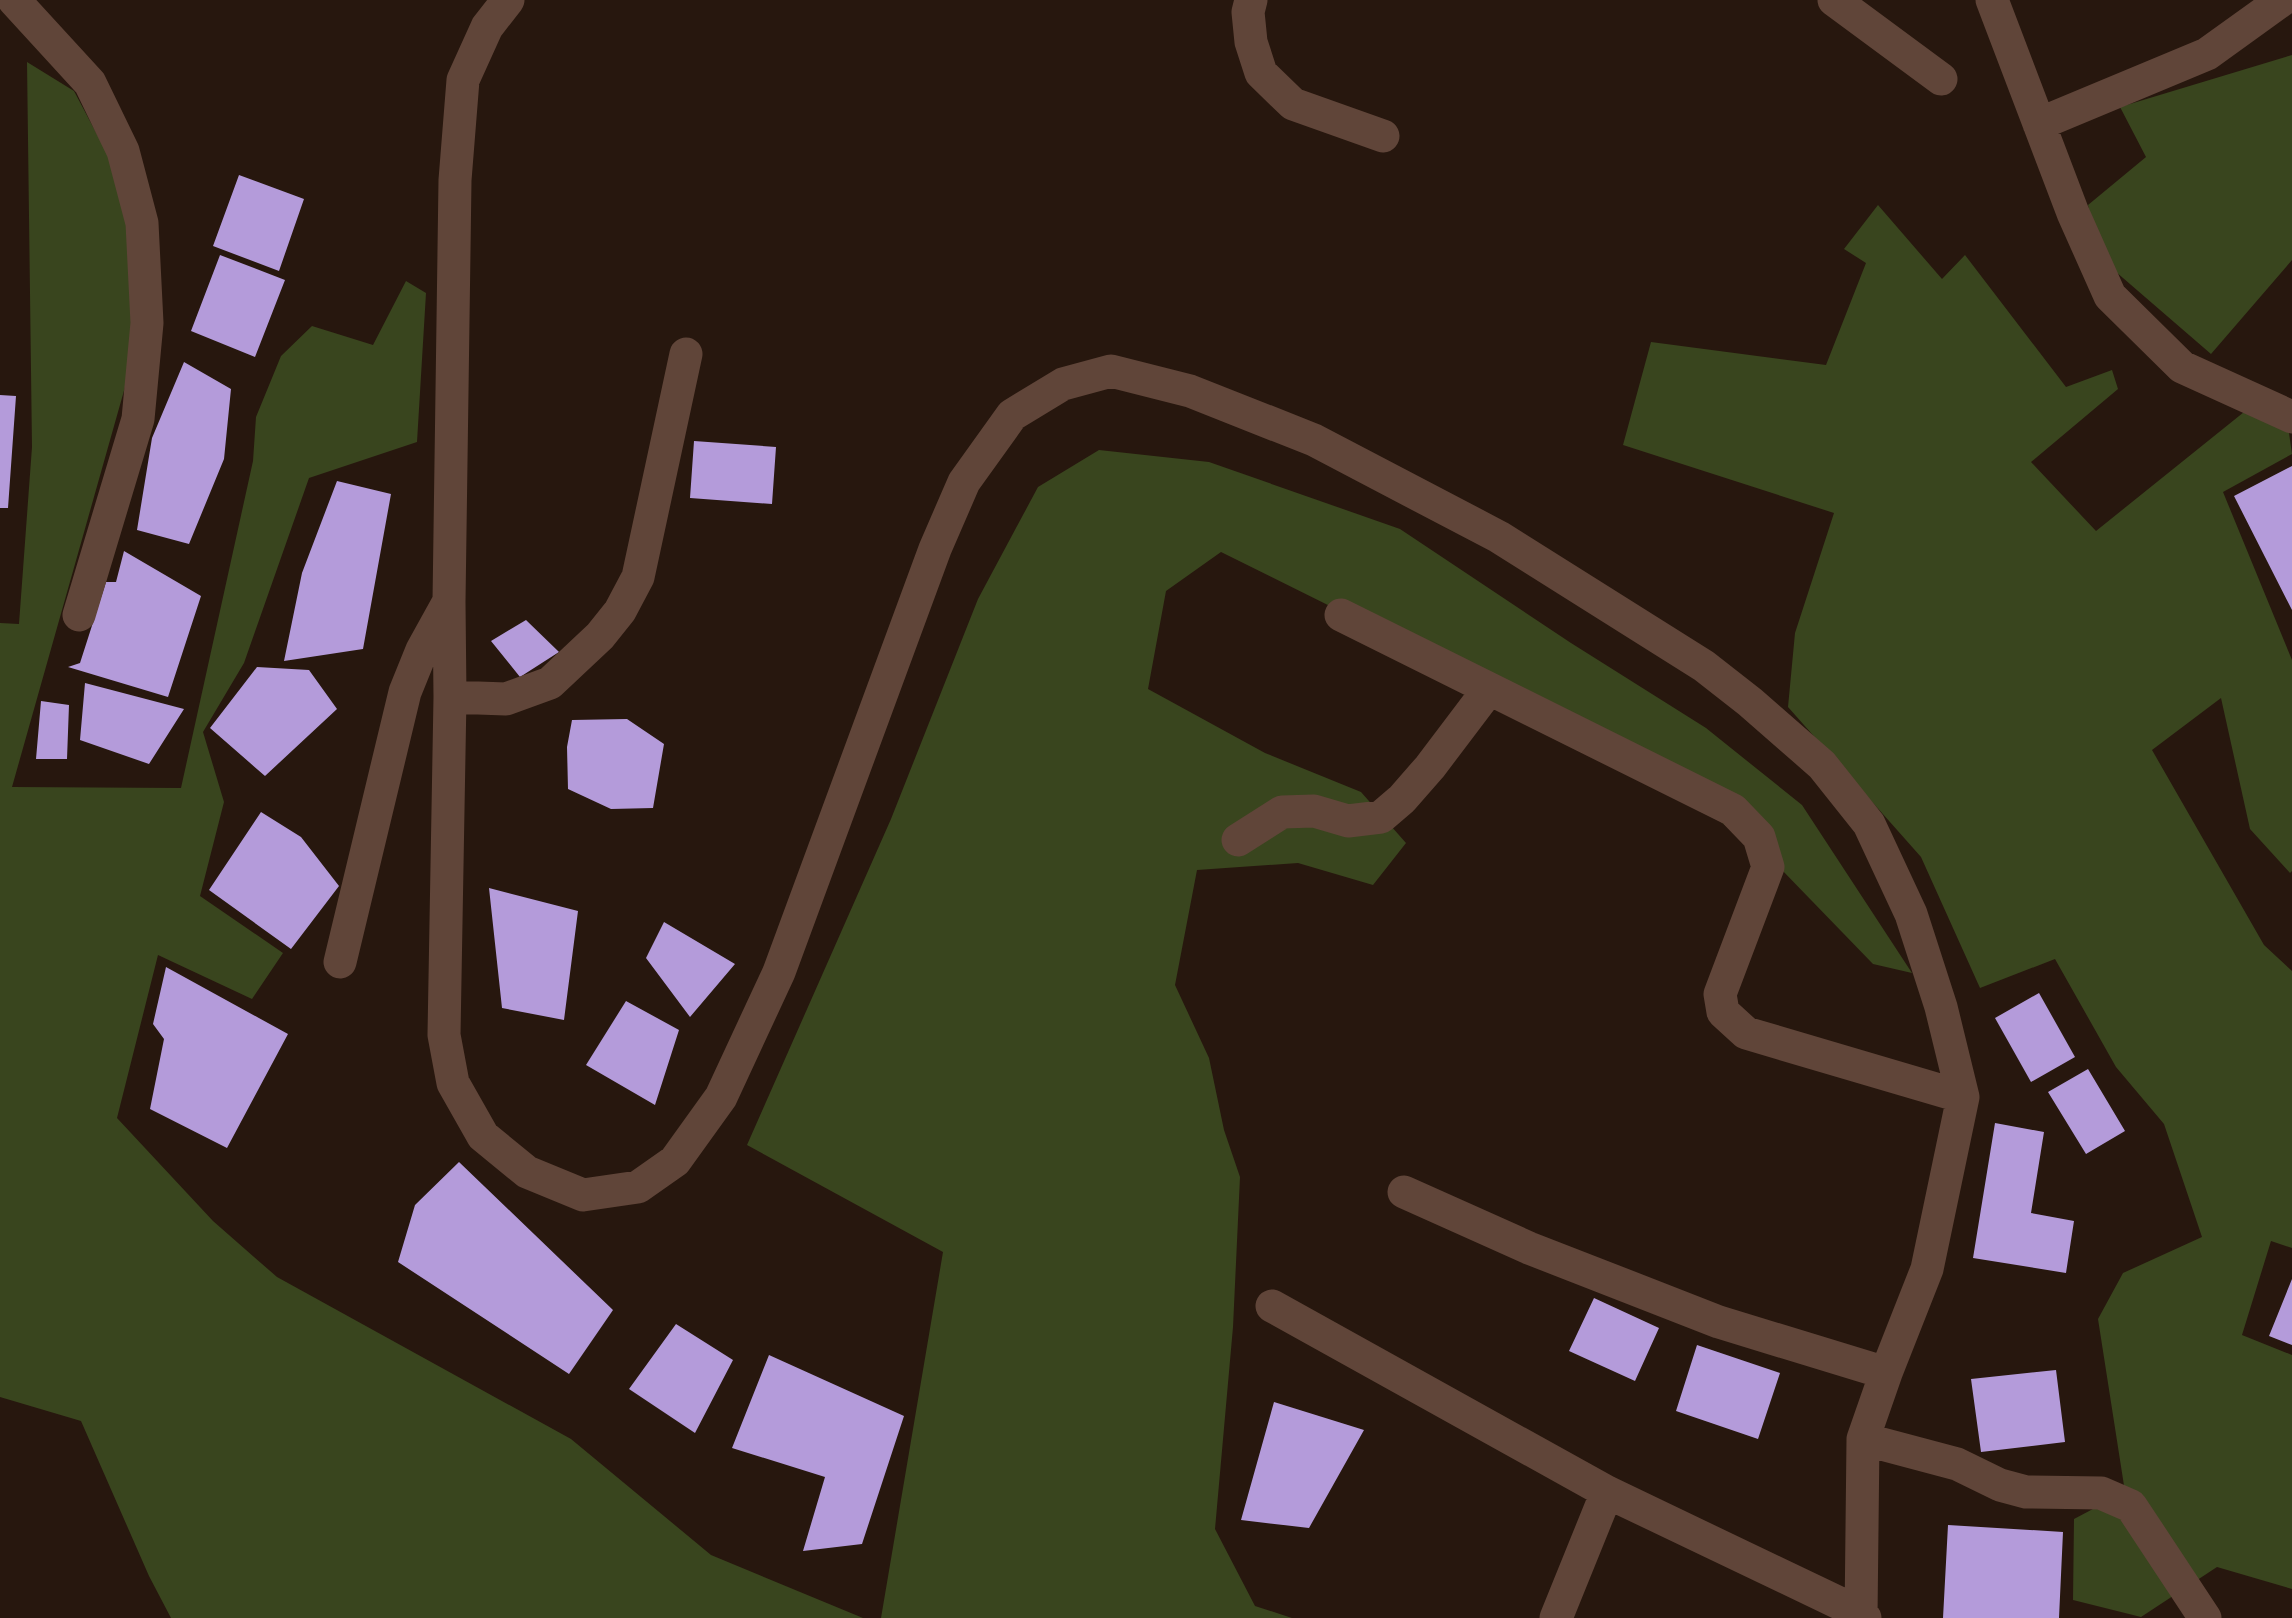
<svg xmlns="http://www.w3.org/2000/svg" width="2292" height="1618" viewBox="0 0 2292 1618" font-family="'Source Sans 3',sans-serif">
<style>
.green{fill:#39451e}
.building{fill:#b49bda}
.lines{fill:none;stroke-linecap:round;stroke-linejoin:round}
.minor{stroke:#604539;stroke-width:33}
</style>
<rect width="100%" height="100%" fill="#27170e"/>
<!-- green -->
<path class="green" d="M2292 55V260L2211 354 2101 259 2088 205 2146 157 2120 107Z
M27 62 74 91 127 191 142 327 12 787 181 788 253 461 256 417 281 356 312 326 373 345 406 281 426 293 417 442 309 478 244 663 203 732 224 802 200 896 283 953 252 999 158 955 117 1118 213 1221 277 1277 571 1439 711 1555 863 1618H171L149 1576 81 1421 0 1397V623L19 624 32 447Z
M1878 205 1942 279 1965 255 2066 387 2112 370 2118 389 2031 462 2096 531 2249 408 2288 426 2292 454 2223 492 2292 660V871L2290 873 2250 829 2221 698 2152 750 2264 945 2292 971V1248L2271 1241 2242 1335 2292 1355V1589L2217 1567 2141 1617 2073 1600 2074 1519 2125 1492 2098 1319 2123 1273 2202 1237 2164 1124 2116 1067 2055 959 1980 988 1921 857 1788 707 1795 633 1834 513 1623 445 1651 342 1826 365 1866 263 1844 249Z
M1099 450 1209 462 1400 529 1571 643 1706 728 1802 805 1912 973 1873 964 1780 868 1644 762 1221 552 1166 591 1148 689 1265 753 1361 792 1406 843 1373 885 1298 863 1197 870 1175 985 1209 1058 1224 1130 1240 1177 1233 1327 1215 1529 1255 1606 1292 1618H881L943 1252 747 1145 891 819 978 599 1038 487Z"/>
<!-- building -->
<path class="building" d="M239 175 304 199 279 271 213 246Z
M220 255 285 280 255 357 191 331Z
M184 362 231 389 224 459 189 544 137 530 152 438Z
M0 395 16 396 8 508H0Z
M694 441 776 447 772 504 690 498Z
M2292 466V610L2234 496Z
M337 481 391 494 363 649 284 661 302 573Z
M124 551 201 596 168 697 68 667 80 663 106 582H116Z
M526 620 559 652 520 677 491 641Z
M257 667 309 670 337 709 265 776 210 728Z
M85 683 184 709 149 764 80 740Z
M41 701 69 705 67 759H36Z
M627 719 664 744 653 808 611 809 568 789 567 747 572 720Z
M261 812 301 837 339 886 291 949 209 890Z
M489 888 578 911 564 1020 502 1008Z
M664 922 735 964 690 1017 646 958Z
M166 967 288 1034 227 1148 150 1109 164 1039 153 1024Z
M2039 993 2075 1057 2031 1082 1995 1018Z
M626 1001 679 1030 655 1105 586 1065Z
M2088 1069 2125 1131 2086 1154 2048 1092Z
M1995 1123 2044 1132 2031 1213 2074 1221 2066 1273 1973 1258Z
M459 1162 613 1310 569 1374 398 1262 415 1205Z
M2292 1279V1345L2269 1336Z
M1594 1298 1659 1328 1635 1381 1569 1351Z
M676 1324 733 1360 695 1433 629 1389Z
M1697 1345 1780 1373 1758 1439 1676 1411Z
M769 1355 904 1416 862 1544 803 1551 825 1477 732 1448Z
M2056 1370 2065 1442 1981 1452 1971 1379Z
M1274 1402 1364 1430 1309 1528 1241 1520Z
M1948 1525 2063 1532 2059 1618H1943Z"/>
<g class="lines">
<!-- minor -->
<path class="minor" d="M14 0 90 83 123 151 142 223 147 323 138 419 79 615
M508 0 487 27 463 80 455 180 449 602 450 697 444 1035 453 1083 483 1136 527 1172 583 1195 638 1187 675 1161 721 1097 779 972 935 549 964 482 1012 415 1063 384 1111 371 1190 391 1314 440 1499 537 1704 666 1750 702 1822 765 1869 824 1911 914 1941 1007 1963 1097 1927 1269 1886 1373 1863 1439 1861 1618
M1251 0 1248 12 1251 42 1261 73 1293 104 1383 136
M1834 0 1941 79
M1992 0 2073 213 2110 296 2182 367 2292 417
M2039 124 2207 54 2282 0
M1341 615 1733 810 1759 837 1768 867 1720 994 1723 1012 1746 1033 1963 1097
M450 697 506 699 550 683 600 636 620 611 638 577 686 354
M1238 840 1282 812 1314 811 1348 821 1381 817 1402 799 1430 767 1489 689
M340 962 405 692 422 650 448 603
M1404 1192 1529 1248 1719 1322 1886 1373
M1272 1306 1607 1492 1862 1614 1865 1618
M1863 1439 1957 1464 2000 1485 2026 1492 2101 1493 2131 1506 2205 1618
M1556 1618 1607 1492"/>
</g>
</svg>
